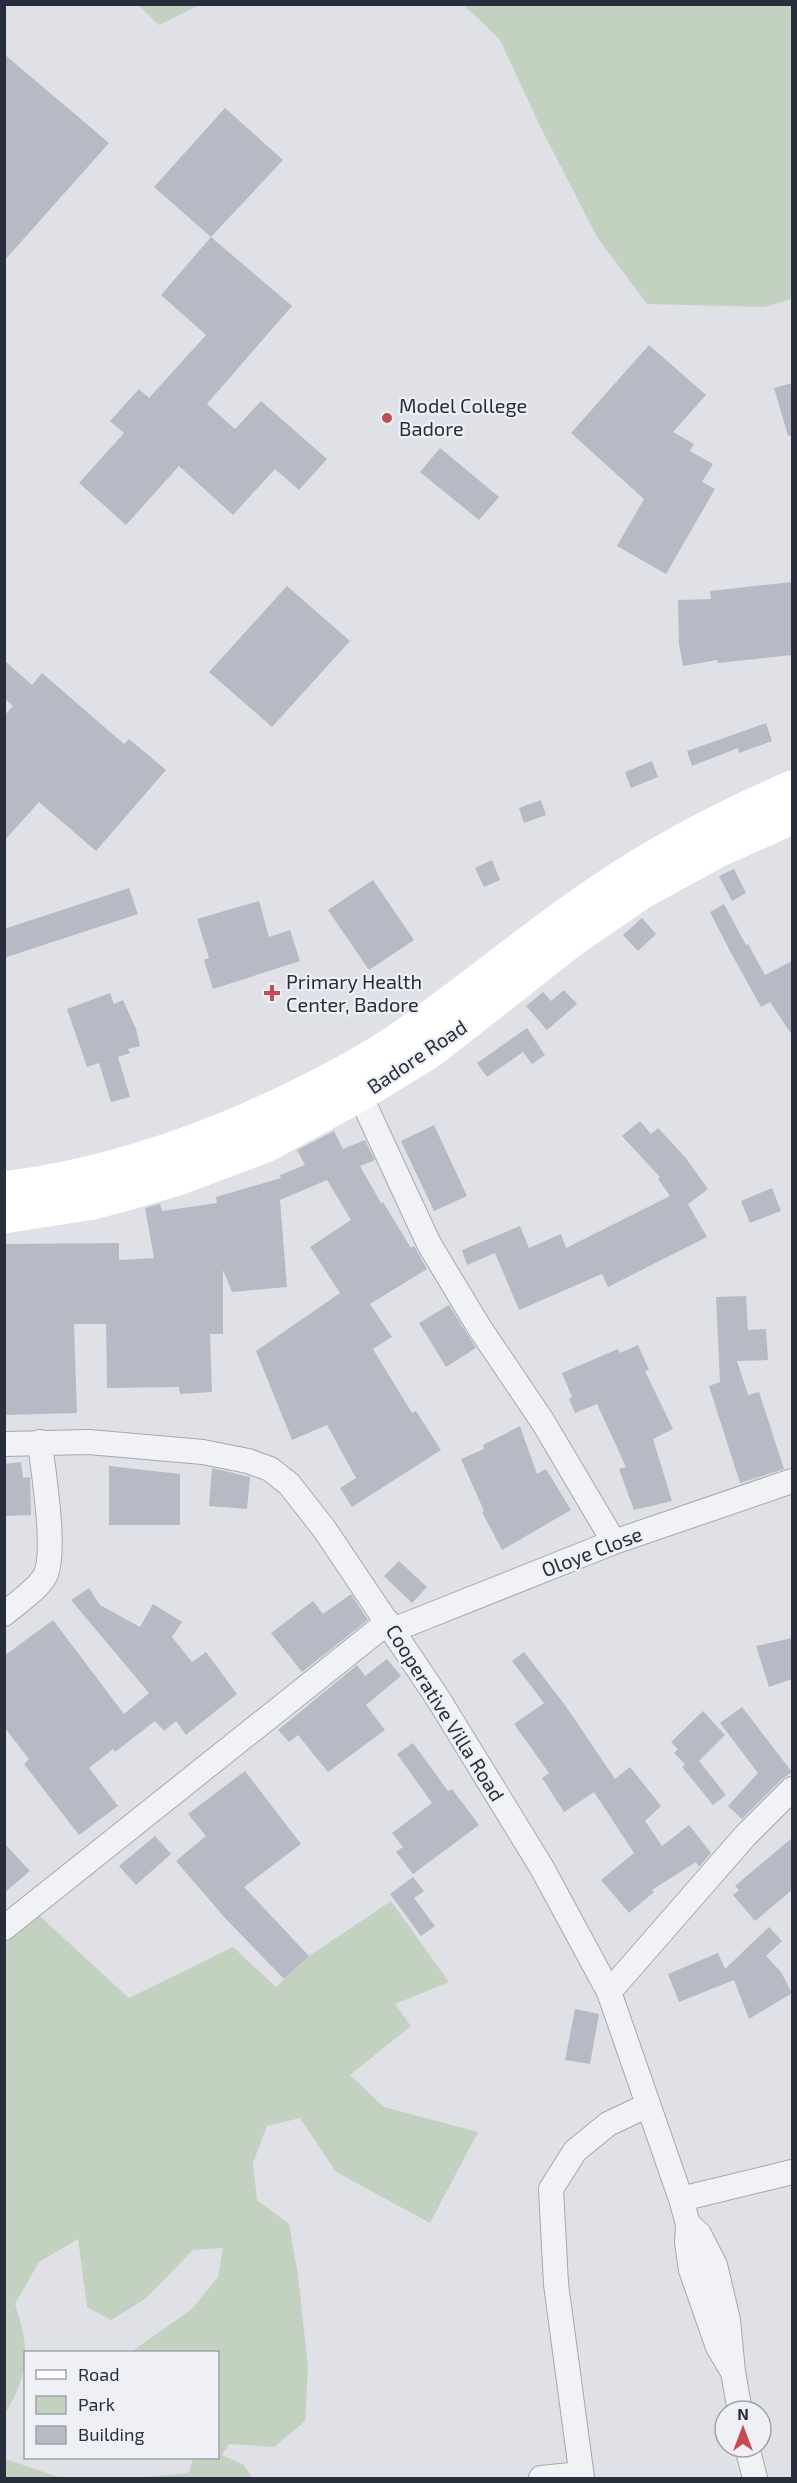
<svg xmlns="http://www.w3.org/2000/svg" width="797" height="2483" viewBox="0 0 797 2483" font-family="'Exo 2',sans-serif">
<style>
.green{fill:#c3d1c1}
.building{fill:#b7bac4}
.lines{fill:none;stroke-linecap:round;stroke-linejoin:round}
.minor-casing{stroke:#a5a8b1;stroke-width:26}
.minor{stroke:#f1f2f6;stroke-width:24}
.secondary{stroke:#fff;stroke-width:33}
.poi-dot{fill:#c54c50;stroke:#eef0f5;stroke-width:2}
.labels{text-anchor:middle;stroke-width:4.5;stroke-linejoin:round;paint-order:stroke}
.poi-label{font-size:20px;fill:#292e3d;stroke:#eef0f5;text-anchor:start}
.street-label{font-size:20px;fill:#292e3d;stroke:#eef0f5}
</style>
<rect width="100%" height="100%" fill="#dfe1e7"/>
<!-- green -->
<path class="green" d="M138 5H199L159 25Z
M464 5H792V299L764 307 647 304 597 237 540 126 500 40Z
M391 1901 449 1982 395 2004 411 2026 350 2075 384 2107 478 2132 430 2223 336 2172 300 2118 267 2126 253 2163 257 2200 289 2224 298 2275 308 2367 305 2421 274 2447 229 2444 222 2455 244 2465 252 2478H136L189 2473 193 2458H218V2352H131L192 2309 218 2277 223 2248 193 2250 145 2299 111 2320 87 2307 78 2239 39 2262 15 2304C30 2350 30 2371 5 2414V1929L31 1908 129 1998 233 1947 276 1987 309 1956Z
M5 2460H9L61 2478H5Z"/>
<!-- building -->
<path class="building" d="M4 54 109 143 4 261Z
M225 108 283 160 211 237 154 187Z
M211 237 292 306 207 404 235 429 261 401 327 459 299 490 275 469 233 515 179 466 126 525 79 483 124 433 110 421 139 389 149 398 206 335 161 295Z
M649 345 706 395 673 432 694 444 690 451 713 464 702 482 715 489 666 574 617 546 644 499 571 433Z
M792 383V435L788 436 774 388Z
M440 448 499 497 479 520 420 472Z
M792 582V655L718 663 717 660 683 666 679 644 678 600 711 599 710 591Z
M287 586 350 641 272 727 209 672Z
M4 660 32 685 42 673 124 744 129 739 166 770 96 851 39 802 4 841V716L13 706 4 698Z
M766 723 772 741 739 753 738 748 692 766 687 751Z
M652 761 658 777 631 788 625 772Z
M541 800 546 815 524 823 519 808Z
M492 860 500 880 484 887 475 868Z
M734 869 746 893 732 901 719 876Z
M373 880 414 940 369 970 328 910Z
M129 888 138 914 4 958V929Z
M259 901 269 937 290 930 300 961 213 989 204 960 209 958 197 919Z
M724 904 746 945 748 944 765 975 792 961V1035L770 1002 761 1007 731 953 710 912Z
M642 918 656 934 638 951 623 935Z
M564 990 577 1004 547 1030 526 1006 543 992 551 1001Z
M110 993 114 1004 123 1000 136 1029 140 1046 128 1049 130 1053 118 1057 130 1097 111 1102 99 1063 87 1067 67 1009Z
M527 1028 545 1055 532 1064 523 1052 487 1077 477 1063Z
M640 1121 651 1134 658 1128 685 1157 708 1189 688 1204 707 1237 608 1287 602 1274 519 1310 495 1253 467 1265 462 1250 520 1226 529 1248 561 1234 566 1248 670 1196 658 1179 660 1177 622 1136Z
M434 1125 467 1196 434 1211 401 1141Z
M334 1131 343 1149 365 1140 375 1160 360 1166 381 1203 383 1202 411 1248 414 1246 427 1269 370 1304 392 1337 373 1349 412 1413 416 1411 441 1450 352 1507 340 1488 356 1478 327 1425 292 1440 256 1351 340 1293 310 1247 351 1220 327 1180 280 1200 287 1287 232 1292 223 1270V1334H210L212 1392 180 1394 179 1387 107 1388 106 1324H74L77 1413 4 1415 5 1244 119 1243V1260L154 1258 145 1208 160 1204 162 1211 217 1203 216 1197 281 1178 280 1175 305 1165 297 1150Z
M772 1188 781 1211 750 1223 741 1201Z
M746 1296 748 1330 766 1329 768 1360 737 1361 748 1395 759 1392 784 1469 740 1483 709 1386 720 1382 716 1297Z
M449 1305 476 1348 446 1367 419 1323Z
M638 1345 649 1370 645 1371 673 1429 653 1439 672 1501 634 1510 619 1469 626 1467 597 1404 575 1413 569 1399 572 1397 562 1373 618 1349 620 1353Z
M520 1426 537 1474 546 1469 571 1510 502 1550 482 1512 484 1511 461 1459 484 1449 483 1445Z
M21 1462 23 1478 30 1477 31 1515 4 1516V1464Z
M109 1466 180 1474V1525H109Z
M212 1468 250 1477 247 1509 209 1506Z
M399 1561 427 1587 412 1603 384 1576Z
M89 1588 100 1605 140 1627 153 1604 182 1622 172 1637 192 1662 206 1652 237 1694 186 1735 176 1721 164 1731 155 1721 115 1752 113 1749 89 1768 118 1806 79 1835 24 1764 29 1759 4 1727V1656L53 1620 124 1714 149 1693 71 1600Z
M351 1594 368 1620 302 1672 271 1633 313 1601 323 1614Z
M792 1638V1679L769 1687 756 1646Z
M524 1652 565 1705 615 1779 630 1767 661 1806 645 1821 662 1846 689 1825 711 1853 699 1867 696 1862 652 1890 654 1892 629 1913 601 1880 634 1853 594 1792 564 1812 542 1778 549 1773 514 1724 544 1703 512 1661Z
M387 1659 401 1676 366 1705 385 1730 328 1772 298 1735 289 1742 278 1730 357 1665 365 1676Z
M742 1707 792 1772 782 1779 742 1819 728 1806 758 1773 720 1723Z
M703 1711 725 1735 699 1761 726 1795 713 1805 682 1767 685 1764 674 1753 678 1749 671 1742Z
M413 1743 448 1791 452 1789 479 1825 413 1874 396 1852 403 1847 392 1833 432 1803 397 1754Z
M245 1771 301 1844 244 1887 309 1956 284 1979 225 1918 176 1861 206 1836 188 1814Z
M155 1836 171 1854 136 1885 119 1866Z
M792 1838V1890L755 1921 733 1895 739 1890 735 1886Z
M4 1843 30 1871 4 1893Z
M413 1877 424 1891 414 1898 435 1926 421 1936 390 1894Z
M769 1927 782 1941 766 1956 781 1972 792 1993 749 2019 734 1980 679 2002 668 1974 718 1953 725 1969Z
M575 2009 599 2014 590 2064 565 2060Z"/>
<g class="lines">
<defs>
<path id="minor" d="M360 1095 429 1244 479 1327 543 1422 614 1542
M4 1444 89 1442 203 1452 248 1461 270 1469 289 1484 325 1530 439 1700 542 1868 609 1992 681 2199 688 2224 687 2242 691 2270 718 2347 733 2372
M4 1614C17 1603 37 1590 45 1576 57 1553 43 1471 40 1442
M393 1630 614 1542 792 1481
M4 1928 388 1622
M609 1992 745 1836 792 1789
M681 2199 792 2172
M688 2224 699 2234 715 2265 728 2320 733 2372 740 2411
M747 2447 755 2478
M541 2478 581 2474
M582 2478 556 2284 551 2189 575 2151 608 2124 648 2105"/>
</defs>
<!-- minor casing -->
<use href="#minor" class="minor-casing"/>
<!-- minor -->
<use href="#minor" class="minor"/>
<!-- secondary -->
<path class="secondary" d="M4 1188C107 1175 201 1143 293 1098 330 1080 367 1061 400 1038 468 991 532 936 601 890 661 849 725 816 792 787
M4 1217 93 1203 134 1192 175 1180 268 1145 360 1095 430 1052 573 940 643 892 718 851 792 818"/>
</g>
<!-- markers -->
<g class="poi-dot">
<circle cx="387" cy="418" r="6"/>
<path d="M269 984h6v6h6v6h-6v6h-6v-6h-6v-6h6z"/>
</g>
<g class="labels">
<!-- poi labels -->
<g class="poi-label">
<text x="399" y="413">Model College<tspan x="399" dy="23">Badore</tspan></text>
<text x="286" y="989">Primary Health<tspan x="286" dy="23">Center, Badore</tspan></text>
</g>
<!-- street labels -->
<g class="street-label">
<text transform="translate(417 1057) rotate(-34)" y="7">Badore Road</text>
<text transform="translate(592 1552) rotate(-21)" y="7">Oloye Close</text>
<text transform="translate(445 1713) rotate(58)" y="7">Cooperative Villa Road</text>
</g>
</g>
<!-- border -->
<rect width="797" height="2483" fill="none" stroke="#292e3d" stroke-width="12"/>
<!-- legend -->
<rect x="24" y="2351" width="195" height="108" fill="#eef0f5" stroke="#9fa2ab" stroke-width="1.5"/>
<rect x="36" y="2370" width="30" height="9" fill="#ffffff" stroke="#9fa2ab" stroke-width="1.5"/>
<text x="78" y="2381" font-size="18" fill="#292e3d">Road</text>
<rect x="36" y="2396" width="30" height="18" fill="#c3d1c1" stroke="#9fa2ab" stroke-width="1.5"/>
<text x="78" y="2411" font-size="18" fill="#292e3d">Park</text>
<rect x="36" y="2426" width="30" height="18" fill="#b7bac4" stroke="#9fa2ab" stroke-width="1.5"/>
<text x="78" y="2441" font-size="18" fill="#292e3d">Building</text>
<!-- north arrow -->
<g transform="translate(743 2429)"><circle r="28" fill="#eef0f5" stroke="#9fa2ab" stroke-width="1.5"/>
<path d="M0-4.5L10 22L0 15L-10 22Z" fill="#c54c50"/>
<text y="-9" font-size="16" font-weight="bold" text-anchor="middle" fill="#292e3d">N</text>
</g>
</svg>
